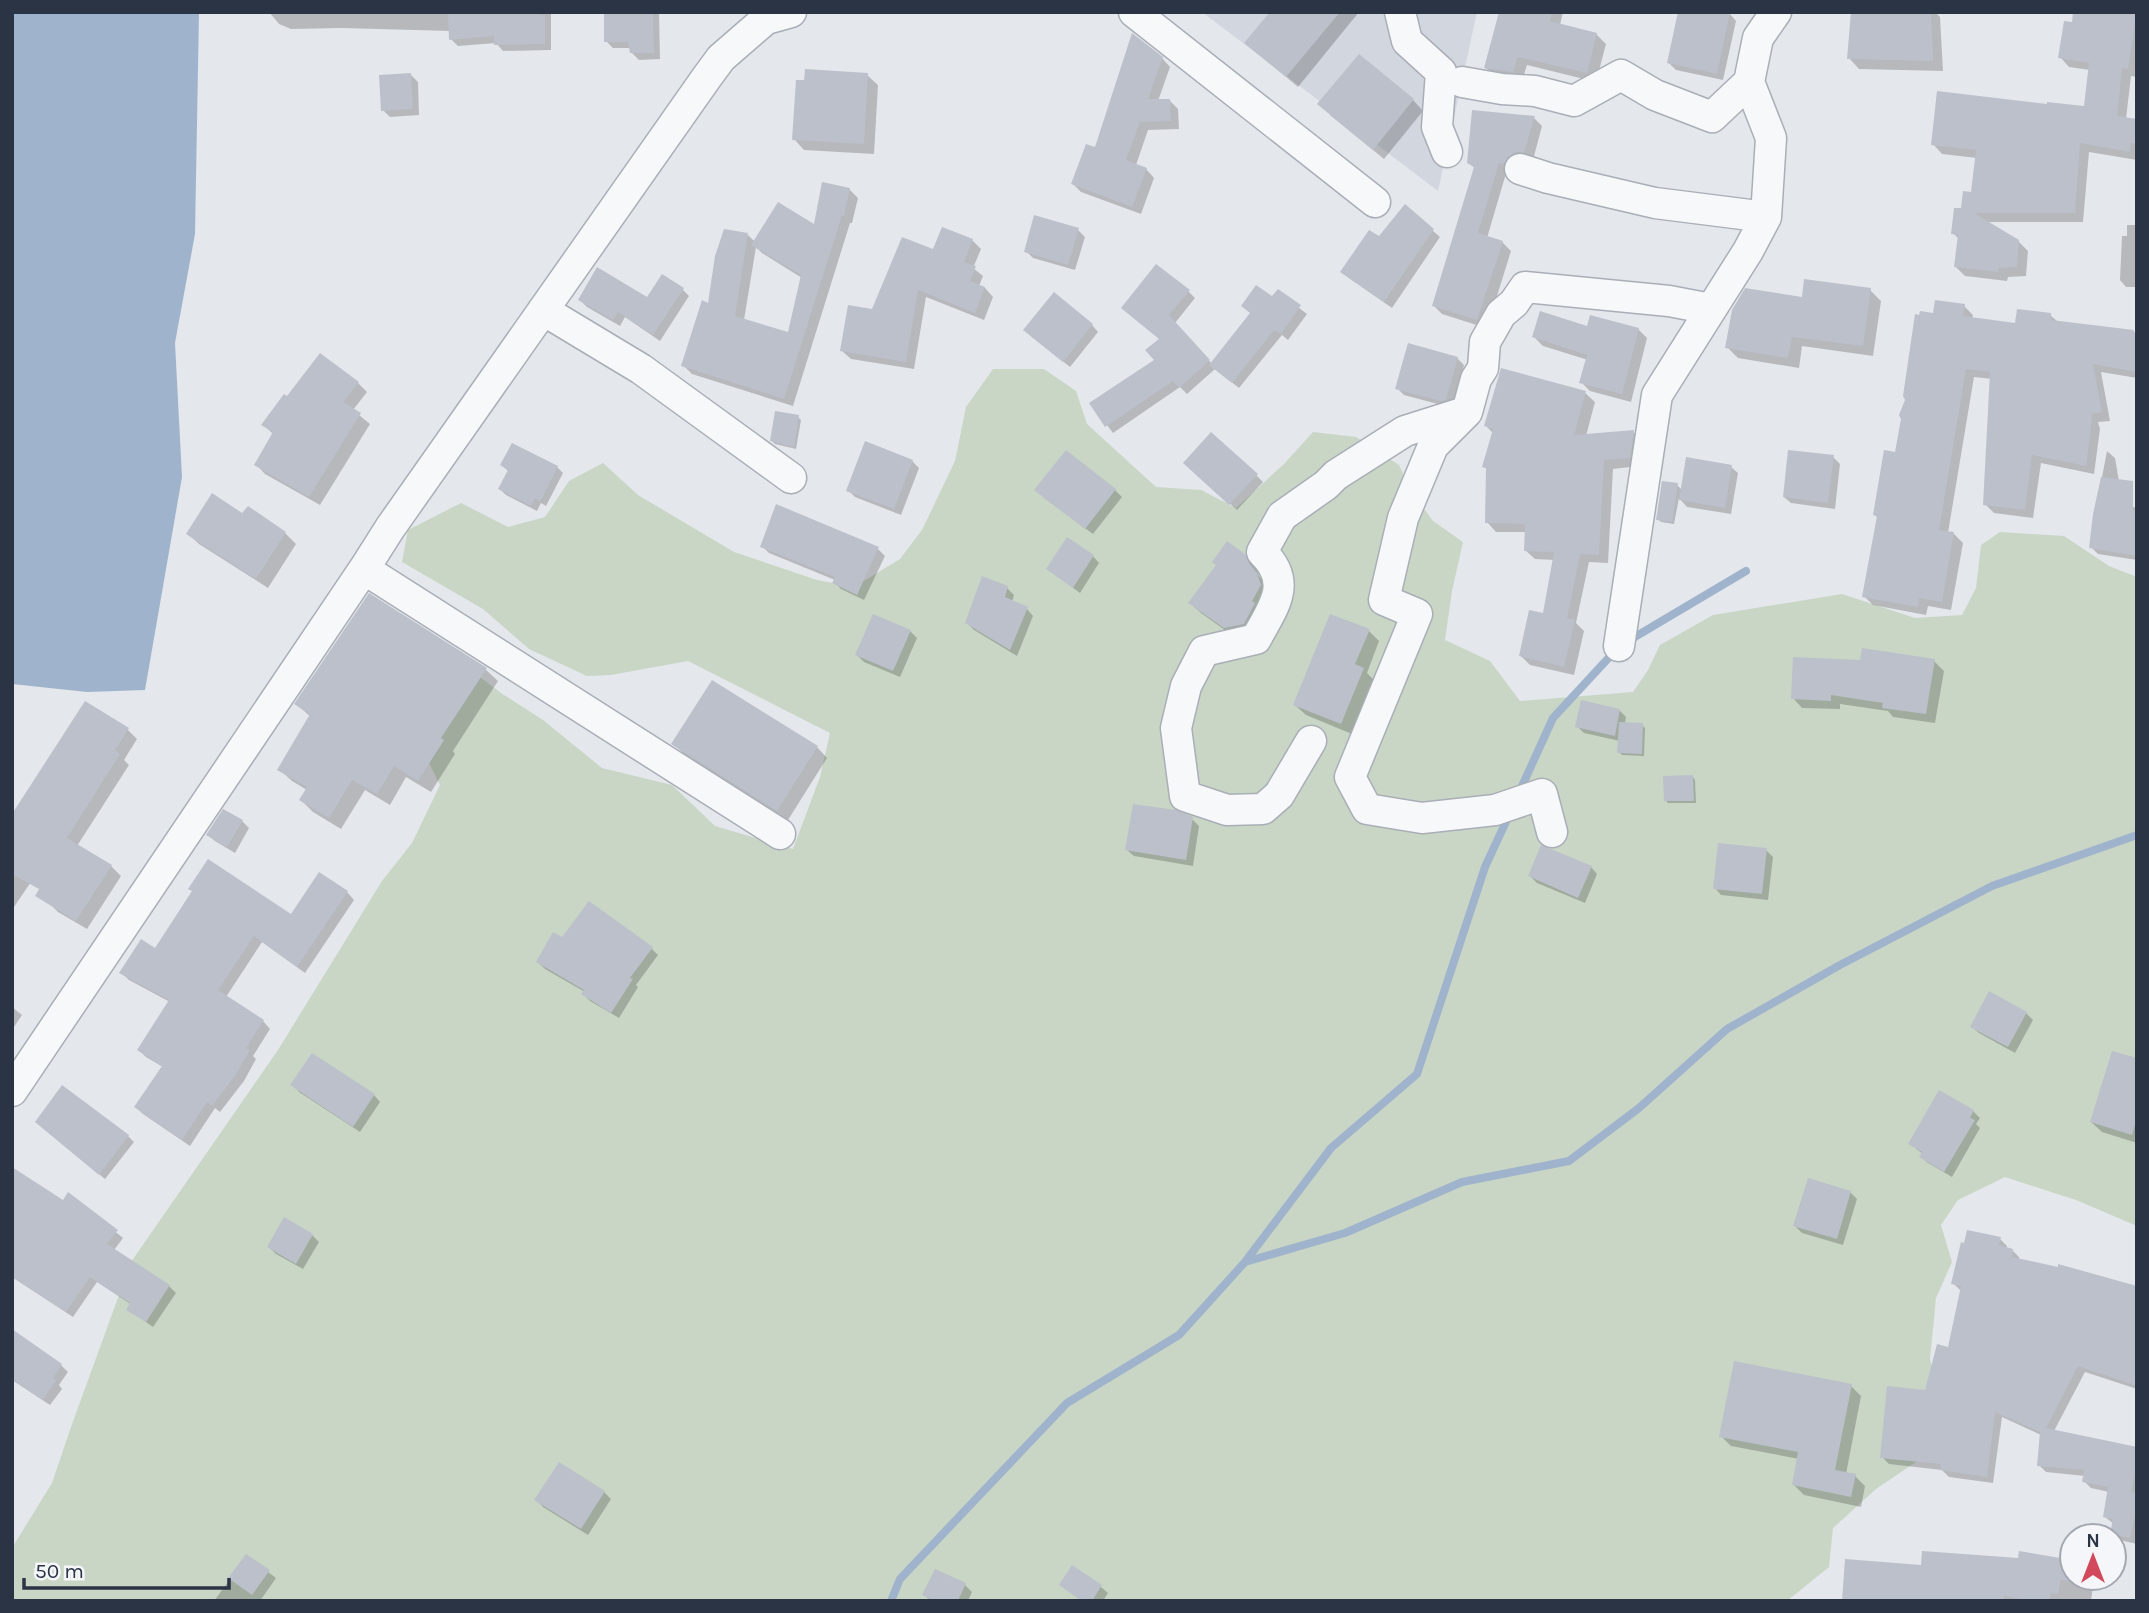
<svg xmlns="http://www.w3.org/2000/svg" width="2149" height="1613" viewBox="0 0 2149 1613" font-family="Karla,sans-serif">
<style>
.built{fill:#d2d6de}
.green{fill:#c9d6c5}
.water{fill:#9fb4cc}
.shadow{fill:#0003;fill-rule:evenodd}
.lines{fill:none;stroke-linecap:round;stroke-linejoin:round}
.stream{stroke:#9fb4cc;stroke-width:8}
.building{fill:#bbc0ca}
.minor-casing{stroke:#a9aeb7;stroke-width:33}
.minor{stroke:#f7f8fa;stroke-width:30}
</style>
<rect width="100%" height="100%" fill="#e4e7ec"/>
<!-- built -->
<path class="built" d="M1202 12H1477L1438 191Z"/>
<!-- green -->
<path class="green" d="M993 369H1044L1076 391 1087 424 1156 487 1201 490 1236 508 1284 464 1313 432 1356 437 1399 465 1410 489 1433 521 1463 542 1452 591 1445 640 1490 661 1520 701 1633 692 1648 670 1660 645 1713 615 1842 594 1915 618 1962 615 1976 588 1981 545 2000 532 2064 536 2109 566 2137 577V1226L2076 1200 2005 1177 1958 1200 1941 1225 1952 1262 1936 1298 1930 1359 1941 1404 1919 1460 1876 1489 1833 1528 1829 1567 1787 1601H12V1548L52 1483 71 1427 131 1262 278 1050 382 881 412 843 440 785 429 763 400 617 501 693 543 720 602 768 672 785 715 826 793 849 820 777 830 733 688 661 611 675 587 676 529 649 483 609 402 562 408 530 461 503 508 527 545 517 569 481 603 463 638 495 734 552 817 580 854 587 900 559 922 530 955 461 966 407Z"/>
<!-- water -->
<path class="water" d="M12 12H199L195 234 175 343 182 477 145 690 87 692 12 684Z"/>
<!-- shadow -->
<path class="shadow" d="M269 12H551V50L503 51 496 43 458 46 451 39V31L341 28 291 29 279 24Z
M606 12H659L660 59 639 60 632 53 631 48H613L606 41Z
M1272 12H1359L1298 87 1246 43Z
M1500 12H1563L1560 25 1596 34 1606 44 1596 82 1527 65 1522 81 1495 77 1486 68Z
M1852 12H1935L1940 17 1943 71 1859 69 1849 58Z
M2137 12V77L2131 76 2126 119 2137 121V160L2089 152 2083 222H1985L2018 241 2028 251 2026 276 2008 277 2007 281 1965 276 1956 267 1959 239 1953 233 1962 210 1973 194 1977 158 1942 154 1933 144 2085 108 2090 70 2069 67 2060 57 2073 24Z
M1730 14 1736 21 1723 80 1676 70 1669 63Z
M1162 58 1170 67 1158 101H1170L1178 109 1179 129 1148 130 1136 165 1146 169 1154 178 1141 214 1081 192 1073 184Z
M411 75 418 82 419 115 390 117 383 110Z
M867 75 878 85 874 154 804 150 794 139Z
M1413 100 1423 111 1384 159 1330 115Z
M1534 118 1542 126 1533 160 1507 170 1487 238 1502 242 1511 251 1488 325 1486 328 1442 314 1434 306 1476 169 1469 163Z
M849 189 858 198 852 223H850L793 406 692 374 683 365 709 306 748 235 755 242 815 227ZM756 247 762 253 802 278 790 334 744 320Z
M1406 207 1440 237 1392 308 1349 278 1342 272 1379 239Z
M2127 225H2137V287H2126L2120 280 2122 236H2127Z
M1078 230 1085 237 1075 270 1033 258 1026 251Z
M972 240 981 249 973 268 983 276 979 286 985 288 993 297 984 320 926 297 914 369 851 359 842 351 873 311 934 252Z
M682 289 689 296 660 341 625 317 620 326 587 307 580 300 647 299Z
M1870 290 1881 301 1873 356 1802 346 1799 368 1738 358 1727 347 1803 299Z
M1188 291 1195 298 1175 323 1212 364 1251 314 1273 299 1278 292 1307 314 1288 340 1282 335 1239 388 1215 369 1187 394 1180 387 1113 433 1091 404 1156 361 1161 339 1130 314Z
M1964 306 1973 315 1972 319 2017 325 2050 315 2058 322 2133 331 2137 335V378L2101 372 2110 421 2098 422 2100 429 2094 474 2041 463 2033 518 1994 513 1985 504 1992 379 1974 377 1948 533 1954 534 1963 543 1951 610 1928 606 1926 615 1873 605 1864 596 1878 518 1875 515 1896 454 1935 315Z
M1092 325 1098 332 1070 367 1032 337Z
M1589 328 1638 329 1647 338 1631 402 1590 391 1581 382 1588 360 1543 346 1534 337Z
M1457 358 1464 365 1453 406 1449 407 1404 395 1397 388Z
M358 383 367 392 353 410 370 424 320 505 265 474 256 464 274 435 263 424Z
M1585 393 1595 402 1586 436 1633 432 1643 441 1639 466 1613 469 1608 563 1589 562 1576 623 1584 631 1574 675 1530 665 1521 656 1545 615 1555 560 1535 559 1525 550 1527 532H1496L1487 522 1488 470 1484 467 1493 433 1486 426Z
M798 417 801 420 796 449 775 444 772 441Z
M512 445 557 467 563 473 546 506 541 503 537 511 506 495 500 489 509 472 502 465Z
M2107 451 2115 458 2123 504 2137 508V560L2098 554 2091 547 2095 514Z
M1833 457 1840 464 1835 509 1791 503 1784 497Z
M912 461 919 468 901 515 855 497 848 490Z
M1731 467 1738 473 1731 514 1687 507 1679 498 1674 524 1661 522 1658 519 1677 485 1682 490Z
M1192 470 1256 475 1263 482 1237 510Z
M1115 490 1122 497 1093 534 1043 497Z
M242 515 285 533 296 544 268 588 199 544 188 534Z
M762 546 878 549 885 556 864 600 841 589 834 582 835 580 769 553Z
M1244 555 1255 567 1259 576 1267 586 1255 634 1236 638 1201 613 1190 603Z
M1093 556 1099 563 1080 593 1048 569Z
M1007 588 1014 595 1012 602 1027 609 1033 616 1017 656 974 630 967 623Z
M910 631 917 638 900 677 864 662 857 655Z
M1369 631 1379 641 1367 673 1374 680 1352 734 1306 715 1295 705Z
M1934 661 1944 671 1935 723 1893 717 1888 711 1840 704V709L1802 708 1793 698 1862 662Z
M485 669 498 681 453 751 455 754 431 792 406 777 390 805 365 790 341 829 313 812 301 800 307 790 292 781 279 769 311 717 296 704Z
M1619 710 1626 717 1625 724 1642 725 1645 728 1644 756 1622 755 1619 752 1620 741 1584 733 1577 726Z
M127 729 137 739 124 760 129 765 77 846 111 866 121 876 87 929 58 912 49 903 39 870 12 910V812L15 813Z
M674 744 817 747 827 758 788 820 684 754Z
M1693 777 1695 780 1696 803H1668L1666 801Z
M1192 819 1199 826 1193 866 1134 856 1127 850Z
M242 821 249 828 235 853 215 841 208 835Z
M1766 850 1773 857 1768 900 1721 895 1715 888Z
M1591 867 1597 874 1585 903 1537 883 1530 876Z
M347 892 354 900 305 973 262 942 226 997 263 1021 270 1029 253 1056 256 1059 244 1081 220 1112 215 1108 190 1146 143 1114 136 1107 163 1067 146 1057 139 1050 170 1002 129 980 122 973 155 951 292 916Z
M563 940 652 949 658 955 636 985 638 987 619 1018 590 1001 583 994 585 992 545 969 538 962Z
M12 1007 22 1015 12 1030Z
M2026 1013 2033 1020 2015 1053 1979 1033 1972 1027Z
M2137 1060V1143L2102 1132 2091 1122Z
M293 1085 374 1095 380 1102 360 1132 299 1092Z
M1973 1111 1980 1118 1976 1124 1980 1128 1952 1177 1928 1163 1921 1157 1923 1154 1910 1144Z
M43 1128 128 1136 134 1142 105 1179Z
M1850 1192 1857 1199 1843 1245 1802 1233 1795 1226Z
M69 1194 123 1238 114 1250 169 1286 176 1293 153 1327 129 1310 132 1305 97 1282 73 1317 12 1277V1224L64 1202Z
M312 1235 319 1242 303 1269 276 1254 269 1247Z
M2000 1239 2007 1246 2006 1249 2012 1250 2019 1257V1260L2137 1288V1389L2085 1372 2054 1431 2137 1448V1544L2119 1540 2112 1533 2114 1524 2105 1517 2109 1492 2091 1488 2084 1481 2085 1476 2046 1472 2039 1465 2041 1435 2002 1417 1993 1483 1949 1477 1942 1470 1889 1464 1882 1457 1926 1392 1949 1349 1961 1291 1953 1283Z
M12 1343 61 1365 68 1372 59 1385 62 1389 50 1405 12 1380Z
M1851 1386 1861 1396 1846 1474 1855 1476 1865 1486 1861 1507 1804 1495 1794 1485 1799 1459 1731 1446 1721 1436Z
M604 1492 611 1499 588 1535 543 1507 537 1500Z
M247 1556 276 1578 260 1601H214Z
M2072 1561V1578H2094L2091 1601H1843L1922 1567Z
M936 1571 965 1585 972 1592 968 1601H930L925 1595Z
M1061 1585 1101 1587 1108 1593 1103 1601H1082Z"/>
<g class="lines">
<!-- stream -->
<path class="stream" d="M1628 641 1746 571
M1518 795 1553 718 1615 651
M1245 1262 1331 1148 1417 1074 1485 867 1510 813
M891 1601 900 1579 1067 1403 1179 1335 1245 1262 1345 1233 1462 1182 1569 1161 1639 1108 1727 1029 1840 965 1992 886 2137 835"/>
</g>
<!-- building -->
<path class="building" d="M448 12H538V15H545V44L494 45V36L449 40Z
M604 12H653L654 53H630L628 42H604Z
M1270 12H1340L1286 77 1244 43Z
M1499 12H1552L1550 21 1597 33 1587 73 1518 57 1513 72 1484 68Z
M1678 12H1730L1717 74 1667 63Z
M1851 12H1931L1933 61 1847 59Z
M2073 12H2137L2128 69 2122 68 2117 116 2137 119V144L2131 143 2129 152 2080 143 2075 213H1974L2019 240 2017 267 1999 268 1998 272 1954 267 1958 235 1951 234 1954 208H1961L1963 191 1971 192 1976 150 1931 145 1937 91 2047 104V102L2084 106 2089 63 2058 58 2064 21 2072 22Z
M1132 33 1163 57 1148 99H1170L1171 121 1140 122 1126 160 1147 168 1132 207 1071 184 1086 144 1095 147Z
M1359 54 1414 99 1373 150 1317 104Z
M805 69 868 73 864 144 792 140 796 80H804Z
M411 73 413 109 381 111 379 75Z
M1472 110 1535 116 1524 152H1516L1508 157 1503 164 1499 163 1478 233 1503 241 1477 320 1432 306 1474 167 1467 163Z
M822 182 850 188 844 216 842 215 784 399 681 366 702 300 708 303 715 256 724 229 748 233 735 316 788 332 801 275 751 245 778 202 814 224Z
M1405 204 1434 229 1384 302 1340 272 1369 230 1379 236Z
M1034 215 1079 228 1068 265 1024 252Z
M942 227 973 239 964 262 976 266 970 281 985 287 975 313 918 290 906 362 840 351 848 305 872 309 902 237 933 249Z
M1156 264 1190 290 1169 315 1210 360 1179 388 1173 381 1105 427 1089 403 1154 360 1145 350 1159 339 1121 308Z
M597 267 647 297 662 274 684 288 653 335 618 312 613 320 578 300Z
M1804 279 1871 288 1863 346 1792 337 1788 358 1725 348 1732 310 1745 288 1802 297Z
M1256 285 1272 296 1278 289 1301 305 1281 334 1274 330 1232 383 1209 365 1250 313 1241 306Z
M1054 292 1093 324 1063 362 1023 330Z
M1935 300 1965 304 1963 316 2015 323 2017 309 2051 313V320L2134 330 2133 333H2137V372L2093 364 2102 412 2091 414 2092 419 2086 466 2032 455 2025 510 1983 505 1990 372 1966 369 1939 530 1954 532 1942 602 1919 598 1918 607 1862 597 1877 516 1873 515 1884 450 1895 452 1901 419 1899 415 1905 400 1903 396 1915 314 1919 315 1920 311 1933 313Z
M1540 311 1587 326 1590 315 1639 328 1622 394 1579 383 1587 355 1532 337Z
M1408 343 1458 357 1446 400 1441 401 1395 389Z
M320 353 359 382 343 402 361 413 309 497 254 465 273 432 261 425 284 394 287 396Z
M1501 368 1586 391 1574 435 1634 430 1630 458 1604 460 1599 555 1580 554 1567 618 1575 620 1564 667 1519 656 1529 610 1543 613 1554 552 1524 551 1525 524 1485 523 1486 468 1482 467 1493 429 1484 426Z
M775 411 799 415 794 447 770 441Z
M1211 432 1258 474 1229 505 1183 463Z
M865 441 913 460 894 509 846 491Z
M512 443 558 466 540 502 535 498 531 506 498 489 508 470 500 465Z
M1066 450 1116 489 1085 529 1034 490Z
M1788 450 1834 455 1828 503 1783 497Z
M1686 457 1732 465 1725 508 1679 500Z
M2101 477 2133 481V510L2137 511V556L2089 548 2093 514Z
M1662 481 1678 483 1672 522 1656 520Z
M212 493 242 513 248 506 286 532 256 579 186 534Z
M776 504 879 547 857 595 832 583 835 577 760 547Z
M1067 537 1094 555 1073 588 1046 569Z
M1227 541 1245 554 1249 563 1257 573 1261 585 1252 601 1255 603 1244 624 1224 628 1188 603 1216 565 1212 562Z
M982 576 1008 586 1005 597 1028 607 1010 650 965 623Z
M369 593 487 668 441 738 444 740 418 781 394 766 377 794 352 780 329 818 299 800 307 787 277 770 310 714 294 704Z
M873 614 911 630 893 671 855 655Z
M1330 614 1370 629 1355 664 1364 668 1341 724 1293 705Z
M1862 648 1935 659 1926 714 1882 708 1883 703 1831 695V701L1791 699 1793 657 1860 660Z
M712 680 818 746 777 811 671 744Z
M1581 700 1620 709 1615 736 1575 727Z
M85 701 129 728 115 750 120 754 67 838 112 865 76 921 35 896 39 889 12 874V814Z
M1619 722 1643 723 1642 754 1617 753Z
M1693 775 1694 801H1664L1663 776Z
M1133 804 1176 810 1193 817 1186 860 1125 850Z
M223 809 243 820 227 847 206 835Z
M1718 843 1767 848 1762 894 1713 889Z
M1541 845 1592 866 1578 898 1528 876Z
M208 859 291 914 319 872 348 891 297 967 254 936 218 990 264 1020 246 1048 250 1050 237 1073 212 1106 207 1102 182 1140 134 1107 162 1066 137 1050 169 1000 119 973 141 939 155 948 192 891 188 889Z
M589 901 653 947 630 978 633 979 611 1013 581 994 584 990 536 962 553 932 562 937Z
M1989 991 2027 1012 2008 1047 1970 1027Z
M2112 1051 2137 1058V1118L2132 1135 2090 1122Z
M312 1053 375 1094 353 1127 290 1085Z
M62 1085 129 1135 99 1175 35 1122Z
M1939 1090 1974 1110 1970 1118 1975 1120 1944 1172 1919 1157 1922 1152 1908 1144Z
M12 1167 63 1200 68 1192 118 1230 107 1244 170 1285 146 1322 126 1310 130 1303 90 1277 66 1312 12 1277Z
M1808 1178 1851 1191 1837 1239 1793 1226Z
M284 1217 313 1234 296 1264 267 1247Z
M1967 1230 2001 1237 1999 1245 2013 1249 2012 1257 2058 1267V1264L2137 1286V1386L2078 1366 2046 1428 2137 1447V1464L2131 1492 2137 1493V1506L2130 1538 2110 1534 2113 1519 2103 1517 2108 1487 2082 1482 2084 1470 2037 1466 2040 1432 1995 1412 1987 1477 1940 1470 1941 1464 1880 1458 1887 1386 1925 1390 1937 1344 1948 1347 1961 1286 1951 1284 1961 1242 1964 1243Z
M12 1329 62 1364 53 1378 56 1380 43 1400 12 1379Z
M1734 1361 1852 1384 1835 1470 1856 1474 1851 1497 1792 1485 1798 1452 1719 1437Z
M559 1462 605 1491 581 1529 534 1500Z
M1922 1551 2018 1558 2019 1551 2072 1560V1581L2061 1580 2058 1594 2051 1593 2049 1601H2031L2004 1596 2003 1601H1842L1845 1559 1921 1565Z
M246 1554 270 1570 252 1595 228 1578Z
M1072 1565 1102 1585 1092 1601H1082L1059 1585Z
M935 1569 966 1583 958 1601H934L922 1595Z"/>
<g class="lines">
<defs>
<path id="minor" d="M1134 12 1375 202
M1400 12 1407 41 1441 72 1437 127 1447 152
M1462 82 1502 89 1535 91 1574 101 1621 75 1655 95 1712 117 1749 82
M1520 169 1548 178 1655 203 1766 217
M543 310 641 369 791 478
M364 569 780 834
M1619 646 1657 395 1748 251 1766 217 1771 138 1749 82 1758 38 1776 12
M1311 741 1279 795 1263 809 1227 810 1185 796 1176 728 1186 686 1204 651 1256 639C1273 607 1294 583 1262 552L1282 516 1326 485 1336 475 1405 431 1462 413
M1552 832 1542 794 1495 810 1422 818 1367 809 1350 777 1417 614 1384 600 1403 518 1433 446 1467 412 1476 379 1483 368 1485 342 1501 314 1514 303 1525 287 1669 301 1711 309
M12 1091 364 569 390 528 707 77 721 58 766 19 791 12"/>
</defs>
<!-- minor casing -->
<use href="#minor" class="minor-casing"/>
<!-- minor -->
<use href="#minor" class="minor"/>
</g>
<!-- border -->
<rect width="2149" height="1613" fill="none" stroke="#2b3445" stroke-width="28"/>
<!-- north arrow -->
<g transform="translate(2093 1557)"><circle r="33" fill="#f4f6f9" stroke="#a4a8b1" stroke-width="2"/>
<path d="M0-5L12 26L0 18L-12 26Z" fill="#d1495b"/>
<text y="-10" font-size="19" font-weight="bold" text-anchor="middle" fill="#2b3445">N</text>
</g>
<!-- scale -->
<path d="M24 1578v10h205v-10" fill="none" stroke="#2b3445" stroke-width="3.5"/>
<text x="35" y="1578" font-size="21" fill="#2b3445" stroke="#f4f6f9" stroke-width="5" paint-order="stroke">50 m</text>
</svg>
